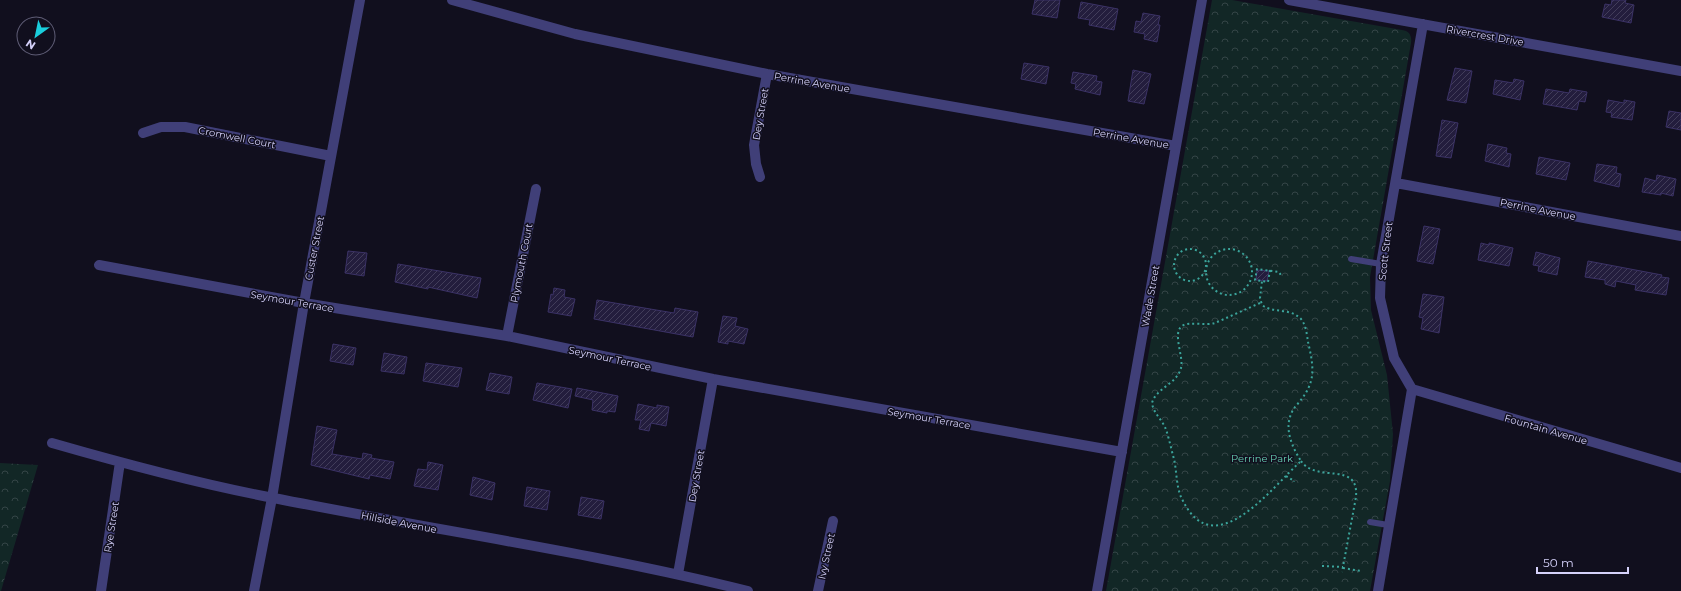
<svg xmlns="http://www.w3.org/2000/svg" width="1681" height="591" viewBox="0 0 1681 591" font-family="Montserrat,sans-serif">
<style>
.forest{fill:url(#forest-crowns)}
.building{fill:url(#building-hatch);stroke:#3b3266}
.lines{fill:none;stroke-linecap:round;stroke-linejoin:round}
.path{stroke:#3ba49b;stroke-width:2;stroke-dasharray:2 3;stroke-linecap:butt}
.lane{stroke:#403f78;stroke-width:6}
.street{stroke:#403f78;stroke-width:10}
.labels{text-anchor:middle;stroke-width:3;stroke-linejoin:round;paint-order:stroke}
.street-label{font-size:10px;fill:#d5d1fa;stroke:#110f1e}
.park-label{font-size:10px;fill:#66d1b3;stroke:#110f1e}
</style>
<defs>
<pattern id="forest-crowns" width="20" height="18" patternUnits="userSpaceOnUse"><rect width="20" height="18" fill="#122726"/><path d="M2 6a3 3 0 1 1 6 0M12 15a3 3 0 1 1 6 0" fill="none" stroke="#344546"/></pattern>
<pattern id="building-hatch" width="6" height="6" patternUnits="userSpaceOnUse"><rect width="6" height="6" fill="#231d3d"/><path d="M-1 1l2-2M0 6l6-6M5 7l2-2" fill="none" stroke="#423d5a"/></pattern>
</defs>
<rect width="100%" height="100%" fill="#110f1e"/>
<!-- forest -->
<path class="forest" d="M1212 0H1232L1402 30C1409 31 1412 35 1411 43L1370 277 1371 310 1387 375 1393 434 1390 481 1370 591H1106Z
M0 463 38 465 1 591H0Z"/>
<!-- building -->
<path class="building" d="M1035 0H1060L1057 18 1032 14Z
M1612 0H1626L1625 3 1634 5 1631 23 1602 17 1605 4 1611 5Z
M1081 2 1118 9 1114 30 1089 25 1090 20 1078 18Z
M1143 13 1160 16 1158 25H1160L1157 42 1144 39 1145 34 1134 32 1136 21 1141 22Z
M1024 63 1049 67 1046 84 1021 79Z
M1455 68 1472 71 1466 103 1447 100Z
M1133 70 1151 74 1144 104 1128 101Z
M1073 72 1097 76 1096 81 1102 82 1100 95 1075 89 1076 84 1071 83Z
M1514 79 1524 81 1520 100 1493 94 1495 80 1513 83Z
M1546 89 1569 93 1570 89 1587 92 1585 102 1579 101 1577 110 1543 104Z
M1608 100 1624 103V100L1635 102 1632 120 1611 117 1612 113 1606 112Z
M1669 111 1681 113V130L1666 127Z
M1442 120 1458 123 1451 158 1436 156Z
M1488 144 1507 148 1506 153 1511 154 1509 167 1485 161Z
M1539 157 1570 163 1566 180 1536 174Z
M1597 164 1617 167 1616 173 1621 174 1619 187 1594 181Z
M1657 175 1676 179 1673 196 1661 193V195L1642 192 1645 178 1656 181Z
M1424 226 1440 229 1433 264 1417 261Z
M1481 243 1489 245V243L1513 248 1509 266 1478 260Z
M348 251 367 253 364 276 345 273Z
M1536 252 1560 258 1557 275 1538 271 1539 266 1533 265Z
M1588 261 1662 275 1661 277 1669 278 1666 295 1635 290 1636 285 1616 281 1615 287 1605 284V280L1585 277Z
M398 264 481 278 477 298 428 287V289L395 282Z
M1257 270 1269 271 1267 281 1256 280Z
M554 288 565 290 564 297 575 299 571 316 548 312 551 294 553 295Z
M1423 294 1444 297 1439 333 1421 329 1423 318 1419 317Z
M597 300 674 313 675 308 698 312 693 337 594 319Z
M723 316 737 318 735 326 748 329 744 344 728 341V344L718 342Z
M333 344 356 348 353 365 330 361Z
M384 353 407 357 404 374 381 371Z
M426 363 462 368 458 387 423 381Z
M490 373 512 377 509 394 486 390Z
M537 383 572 389 568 408 533 400Z
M577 388 618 396 615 412 607 411V413L592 410 593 400 575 396Z
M638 404 657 408V405L669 407 666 426 651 423 649 431 639 429 641 420H635Z
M317 426 337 430 332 454 362 459 363 453 372 455 371 458 394 462 390 479 370 475 369 479 311 465Z
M428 462 443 465 438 490 414 486 418 469 427 470Z
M473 477 495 483 492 500 470 495Z
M527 487 550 491 547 510 524 506Z
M581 497 604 501 601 519 578 515Z"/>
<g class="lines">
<!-- path -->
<path class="path" d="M1174 265a16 16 0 1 1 32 0a16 16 0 1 1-32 0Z
M1206 272a23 23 0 1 1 46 0a23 23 0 1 1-46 0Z
M1270 270 1268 282 1255 280 1257 269 1279 272 1282 277
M1260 303 1215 323C1206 326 1189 321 1182 326 1172 333 1184 357 1181 368 1177 384 1156 388 1152 403 1153 412 1161 419 1165 427 1169 437 1171 449 1174 459 1177 472 1176 489 1183 501 1215 565 1273 486 1301 461 1291 445 1282 425 1295 407 1301 400 1307 393 1310 384 1315 371 1311 355 1308 342 1307 335 1306 325 1301 319 1289 307 1274 314 1262 305L1260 298 1262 281
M1301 461C1317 484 1359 460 1356 497L1342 572
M1286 476 1294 481V482
M1322 566 1343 567
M1343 568 1361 571"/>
<!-- lane -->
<path class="lane" d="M1351 259 1381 264
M1370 522 1388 525"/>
<!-- street -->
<path class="street" d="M452 0 575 34 767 74 1176 146
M1289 0 1681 71
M143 133 161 127H185L331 156
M760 177 756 164 754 145 767 74
M1396 183 1681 236
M99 265 304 303 507 336 713 379 1122 452
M507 336 536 189
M1412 389 1681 468
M52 443C125 464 199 484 274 498 432 530 592 552 748 591
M678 574 713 379
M101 591 120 462
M254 591 272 498 304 303 360 0
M818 591 833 521
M1097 591 1202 0
M1378 591 1412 389 1394 358 1380 298 1381 264 1423 24"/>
</g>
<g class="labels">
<!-- street labels -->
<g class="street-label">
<text transform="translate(1485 35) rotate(10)" y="4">Rivercrest Drive</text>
<text transform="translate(812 82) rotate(10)" y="4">Perrine Avenue</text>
<text transform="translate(760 114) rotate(-80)" y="4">Dey Street</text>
<text transform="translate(237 137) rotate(11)" y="4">Cromwell Court</text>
<text transform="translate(1131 138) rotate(10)" y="4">Perrine Avenue</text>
<text transform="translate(1538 209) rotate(11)" y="4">Perrine Avenue</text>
<text transform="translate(314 248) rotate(-79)" y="4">Custer Street</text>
<text transform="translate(1385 251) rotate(-83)" y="4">Scott Street</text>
<text transform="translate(521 263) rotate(-79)" y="4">Plymouth Court</text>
<text transform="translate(1150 296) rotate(-80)" y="4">Wade Street</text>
<text transform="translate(292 301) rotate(10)" y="4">Seymour Terrace</text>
<text transform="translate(610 358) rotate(12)" y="4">Seymour Terrace</text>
<text transform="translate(929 418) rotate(10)" y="4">Seymour Terrace</text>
<text transform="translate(1546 429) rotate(16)" y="4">Fountain Avenue</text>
<text transform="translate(696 476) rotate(-80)" y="4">Dey Street</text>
<text transform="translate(399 522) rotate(11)" y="4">Hillside Avenue</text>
<text transform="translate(111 527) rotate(-81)" y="4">Rye Street</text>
<text transform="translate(826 556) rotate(-78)" y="4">Ivy Street</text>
</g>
<!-- park labels -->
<g class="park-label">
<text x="1262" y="462">Perrine Park</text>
</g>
</g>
<!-- north arrow -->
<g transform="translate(36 36) rotate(213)"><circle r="19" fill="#110f1e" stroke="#5f5d76"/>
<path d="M0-3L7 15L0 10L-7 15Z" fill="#1acedd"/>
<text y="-6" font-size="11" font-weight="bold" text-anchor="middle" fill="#d5d1fa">N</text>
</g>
<!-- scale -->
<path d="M1537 567v6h91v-6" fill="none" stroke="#d5d1fa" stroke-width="2"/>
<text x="1543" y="567" font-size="12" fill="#d5d1fa" stroke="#110f1e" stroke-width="3" paint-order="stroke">50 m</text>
</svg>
